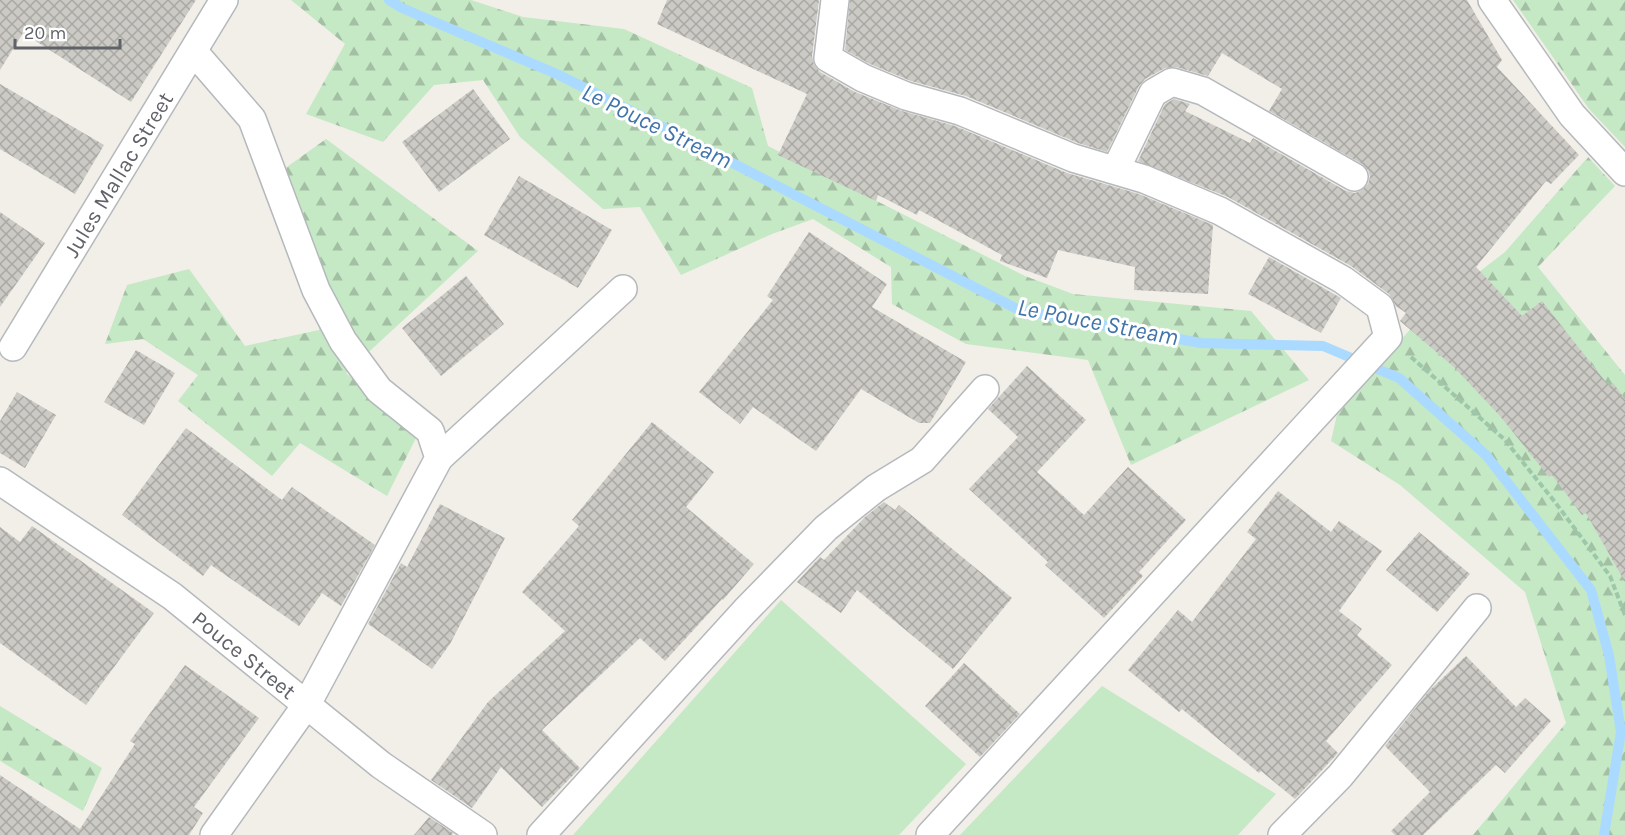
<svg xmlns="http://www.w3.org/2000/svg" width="1625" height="835" viewBox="0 0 1625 835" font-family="Karla,sans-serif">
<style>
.grass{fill:#c5e8c5}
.forest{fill:url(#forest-firs)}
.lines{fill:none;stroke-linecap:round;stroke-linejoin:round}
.stream{stroke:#aadaff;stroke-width:10}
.building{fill:url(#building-cross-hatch)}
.street-casing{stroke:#b5b8bc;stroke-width:30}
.path{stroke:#9cc7a9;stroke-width:4;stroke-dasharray:6 3;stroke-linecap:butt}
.street{stroke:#fff;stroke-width:27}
.labels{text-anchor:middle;stroke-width:6;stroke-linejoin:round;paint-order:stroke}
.street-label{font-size:22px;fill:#5f6368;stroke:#fff}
.water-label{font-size:24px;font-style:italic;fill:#4174aa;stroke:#fff}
</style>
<defs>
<pattern id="forest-firs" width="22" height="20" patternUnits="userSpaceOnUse" patternTransform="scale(1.5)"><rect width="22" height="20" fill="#c5e8c5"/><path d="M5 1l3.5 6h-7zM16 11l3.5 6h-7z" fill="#a3c0a4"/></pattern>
<pattern id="building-cross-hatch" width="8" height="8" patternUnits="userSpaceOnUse" patternTransform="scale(1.5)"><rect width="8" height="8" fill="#cccac5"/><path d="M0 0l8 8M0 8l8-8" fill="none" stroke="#a9a8a4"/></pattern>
</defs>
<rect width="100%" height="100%" fill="#f1efe8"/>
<!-- grass -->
<path class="grass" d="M781 600 966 764 899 835H573Z
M1102 686 1276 794 1238 835H960Z"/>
<!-- forest -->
<path class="forest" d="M291 0H471L523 17 624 29 752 88 768 146 1025 276 1073 294 1251 311 1309 380 1131 465 1088 360 966 344 892 304 891 267 813 219 772 234 681 275 640 207 603 209 520 137 483 80 434 85 383 142 306 114 345 44Z
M1513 0H1625V147L1589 109Z
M326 139 478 251 346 373 417 436 387 496 300 443 272 476 178 401 198 375 143 339 105 344 127 285 189 269 245 346 319 330 323 285 280 172Z
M1588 157 1615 186 1538 267 1625 375V835H1473L1566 723 1525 592 1400 485 1331 441 1338 410 1423 315 1505 252Z
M0 706 102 768 83 811 0 761Z"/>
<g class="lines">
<!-- stream -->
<path class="stream" d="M389 0 402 8 559 75 635 113 1019 310 1201 343 1323 346 1399 378 1486 455 1591 590 1609 655 1621 732H1625
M1604 835 1621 732"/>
</g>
<!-- building -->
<path class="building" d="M0 0H196L131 102 23 33 0 70Z
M667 0H819L812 56 814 64 820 72 855 92 902 111 955 126 1067 173 1139 194 1213 225 1208 294 1134 290 1135 267 1058 250 1047 278 1000 261 1002 255 919 210 917 215 878 195 876 201 778 155 807 94 657 24Z
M850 0H1467L1502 60 1497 67 1579 155 1551 184 1546 181 1476 267 1522 316 1542 301 1609 386 1613 383 1625 399V582L1586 513 1582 515 1552 475 1549 477 1500 416 1454 367 1400 321 1406 313 1396 306 1389 294 1351 266 1228 197 1138 161 1165 104 1174 99 1190 104 1185 111 1250 143 1253 138 1346 191 1355 193 1362 190 1368 184 1370 177 1368 170 1362 164 1269 111 1282 89 1222 53 1208 76 1176 67 1165 68 1145 79 1139 86 1107 152 1078 143 966 96 911 81 870 64 845 50Z
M0 84 104 145 75 194 0 149Z
M473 89 510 139 439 192 402 142Z
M519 176 612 230 578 288 484 235Z
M0 212 45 243 0 307Z
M809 232 887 284 872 307 966 362 930 423H919L861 389 816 451 753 407 740 424 699 392 773 300 767 296Z
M1269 257 1341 298 1321 333 1248 294Z
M466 276 504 324 441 376 402 328Z
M136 350 175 373 144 425 104 402Z
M1027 366 1086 420 1037 472 1084 515 1128 467 1186 520 1139 572 1143 576 1104 618 1045 565 1048 562 969 489 1018 437 988 409Z
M17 392 56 415 25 468 0 453V421Z
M652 422 714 472 686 507 754 564 723 600 722 599 665 661 640 638 542 730 580 768 542 807 501 767 472 808 431 780 488 702 565 631 522 592 579 526 572 520Z
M186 428 282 500 292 487 375 545 341 606 322 593 299 626 211 565 203 576 122 515Z
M1278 491 1331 532 1339 521 1382 551 1339 611 1362 629 1357 635 1392 665 1326 741 1338 753 1295 799 1261 771 1259 773 1182 709 1179 712 1128 670 1178 610 1192 622 1256 539 1247 532Z
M884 502 895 510 899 505 1012 598 953 669 857 590 841 613 797 582 820 557 824 560 865 517Z
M440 504 505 538 450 644 432 669 368 624 401 563 407 567Z
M32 526 154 613 86 705 0 643V527L20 542Z
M1419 532 1470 574 1437 612 1386 570Z
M1466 656 1516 707 1525 698 1551 721 1505 773 1496 765 1423 835H1395L1391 831 1430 792 1385 746 1430 690Z
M964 663 1020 714 980 757 925 706Z
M185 665 259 718 194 807 203 813 189 835H0V775L80 829 135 744 130 741Z
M429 817 453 833 452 835H414Z"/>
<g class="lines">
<defs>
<g id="street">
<path d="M835 0 828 58 863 78 906 96 960 111 1073 158 1144 179 1220 211 1343 280 1380 307 1388 337 930 835"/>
<path d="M1492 0 1572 115 1625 172"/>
<path d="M194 52 252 119 316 290 343 341 379 390 430 431 439 458 307 704 214 835"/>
<path d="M1116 169 1153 93 1172 82 1203 91 1354 177"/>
<path id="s1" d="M13 347 224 0"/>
<path d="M439 458 623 289"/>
<path id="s2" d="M0 481 172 596 381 765 483 835"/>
<path d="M541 835 745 611 826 528 876 488 922 460 985 389"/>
<path d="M1282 835 1340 776 1477 608"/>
</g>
</defs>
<!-- street casing -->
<use href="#street" class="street-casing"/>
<!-- path -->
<path class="path" d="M1411 357 1504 439 1555 502 1610 576 1625 615"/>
<!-- street -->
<use href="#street" class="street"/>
</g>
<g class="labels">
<!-- street labels -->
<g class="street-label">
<text dy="8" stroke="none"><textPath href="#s1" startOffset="202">Jules Mallac Street</textPath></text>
<text dy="8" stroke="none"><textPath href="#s2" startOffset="300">Pouce Street</textPath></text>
</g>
<!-- water labels -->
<g class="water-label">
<text transform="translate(657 126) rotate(26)" y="8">Le Pouce Stream</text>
<text transform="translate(1098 322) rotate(11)" y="8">Le Pouce Stream</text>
</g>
</g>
<!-- scale -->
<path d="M15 39v9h105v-9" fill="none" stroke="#5f6368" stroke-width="3"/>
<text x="24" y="39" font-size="18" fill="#5f6368" stroke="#ffffff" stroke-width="4.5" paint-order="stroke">20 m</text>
</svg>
